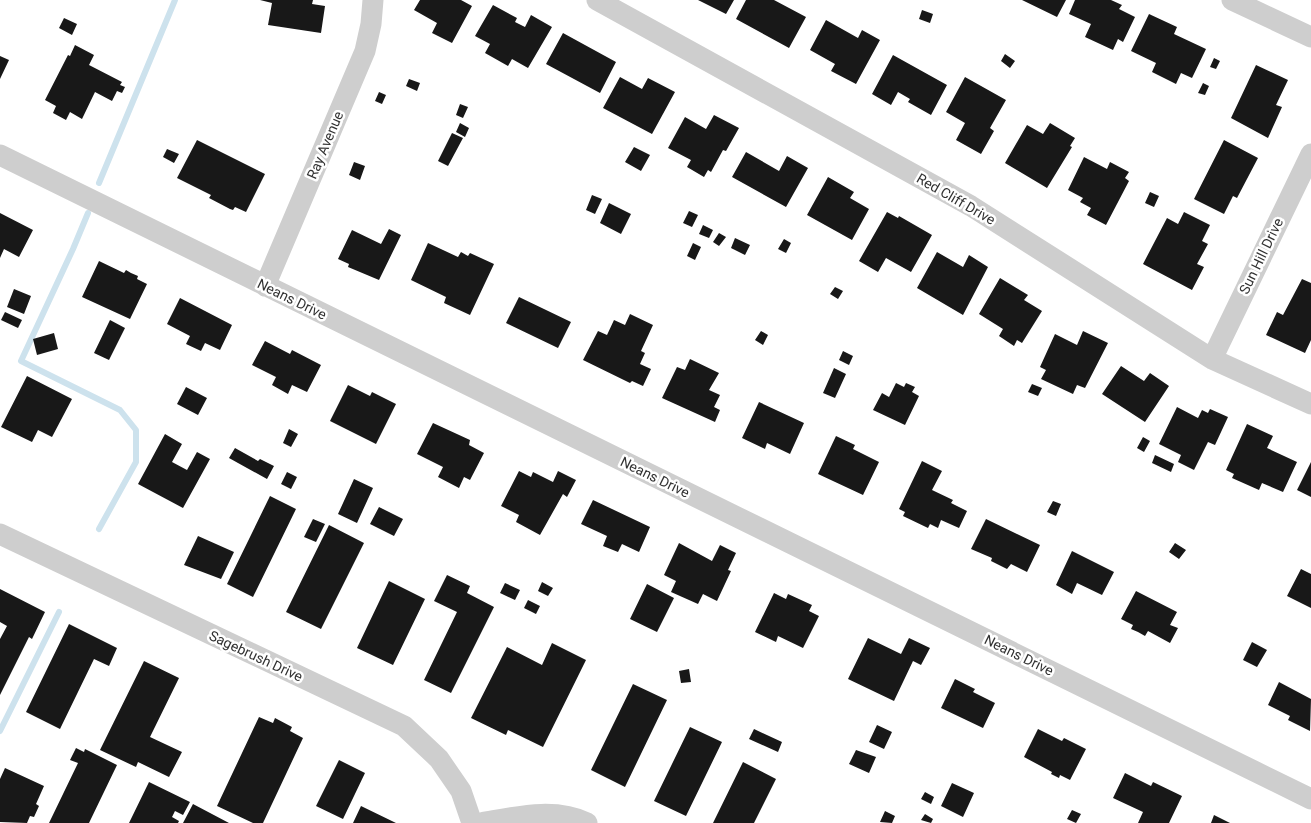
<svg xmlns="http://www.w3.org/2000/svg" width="1311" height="823" viewBox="0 0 1311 823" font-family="Roboto,sans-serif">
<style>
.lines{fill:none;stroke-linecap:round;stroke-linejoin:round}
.stream{stroke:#cde2ed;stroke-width:6}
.building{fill:#181818}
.street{stroke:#cecece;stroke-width:21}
.labels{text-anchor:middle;stroke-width:5;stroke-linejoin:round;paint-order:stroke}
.street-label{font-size:14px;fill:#313131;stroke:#fff}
</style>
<rect width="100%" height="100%" fill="#fff"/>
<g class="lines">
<!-- stream -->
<path class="stream" d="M99 183 175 0
M88 213 73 249 21 361 120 410 136 430V462L99 529
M0 731 59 612"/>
</g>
<!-- building -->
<path class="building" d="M260 0H313L312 4 325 6 321 33 268 25 272 3Z
M420 0H461L472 6 452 43 432 33 437 23 414 10Z
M698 0H734L726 14Z
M746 0H774L806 17 789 48 736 19Z
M1022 0H1066L1057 17Z
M1075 0H1111L1122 5 1119 9 1135 17 1123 42 1118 39 1113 50 1085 37 1091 24 1069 14Z
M493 5 517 18 515 22 525 27 531 15 552 27 528 68 512 59 508 66 485 53 490 44 475 36Z
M922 10 933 14 930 23 919 19Z
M1149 14 1177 27 1174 34 1206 49 1192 78 1181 73 1176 84 1152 72 1156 63 1131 51Z
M64 18 77 24 72 35 59 28Z
M826 20 858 38 862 30 880 40 856 84 831 71 835 64 810 50Z
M563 33 616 62 600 93 546 64Z
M75 45 94 55 89 65 122 82 120 85 125 87 122 93 117 91 112 101 95 92 82 119 70 112 66 120 53 113 56 106 45 100 68 55 70 56Z
M1005 54 1015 61 1010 68 1001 61Z
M893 55 947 85 931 115 908 102 910 99 898 92 891 105 872 94Z
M0 56 9 60 0 79Z
M1214 58 1220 61 1216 69 1210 67Z
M1256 65 1288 80 1276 105 1282 107 1268 138 1231 118Z
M620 77 642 89 648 78 675 92 652 134 603 108Z
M965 77 1006 100 990 128 994 131 981 154 956 140 965 123 946 112Z
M409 79 420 83 417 91 406 86Z
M1203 83 1209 86 1205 95 1198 93Z
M379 92 386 95 382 104 375 101Z
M460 104 468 107 463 118 456 115Z
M714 115 739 128 726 151 723 150 711 172 708 170 704 177 687 167 691 160 668 148 685 117 706 129Z
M460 123 469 128 465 137 456 132Z
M1050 123 1075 138 1070 146 1072 147 1047 188 1005 163 1027 125 1043 134Z
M452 133 463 138 448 166 438 161Z
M197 140 265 174 246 212 235 207 233 210 230 209 209 198 211 195 177 178Z
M1224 140 1258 158 1237 198 1233 196 1224 214 1194 199Z
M634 147 650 155 641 171 625 162Z
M167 149 179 154 174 163 163 157Z
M746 152 779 171 787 156 808 168 786 207 732 177Z
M1084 157 1107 169 1110 162 1129 172 1125 178 1129 181 1106 225 1087 215 1091 208 1080 202 1083 198 1068 190Z
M354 162 365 166 360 180 349 175Z
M828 177 854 192 850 198 869 209 852 240 807 215Z
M1150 192 1159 196 1154 207 1145 203Z
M592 195 602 199 595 214 586 210Z
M609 203 631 214 621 234 600 223Z
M689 211 698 215 692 227 683 223Z
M887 212 898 218 899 216 932 235 911 272 886 258 878 272 859 261Z
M1184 212 1210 225 1202 241 1208 244 1197 264 1204 267 1192 290 1143 264 1167 218 1178 224Z
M0 213 33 230 19 257 4 249 0 258Z
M703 225 713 230 709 238 699 234Z
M389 229 401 235 379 280 348 267 349 264 338 259 352 230 381 244Z
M719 233 726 237 719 246 713 242Z
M735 238 750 245 745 255 731 248Z
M784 239 791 243 786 253 778 249Z
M428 243 458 257 461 252 468 256 470 253 494 264 470 315 444 303 446 297 411 280Z
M693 243 701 247 695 260 687 256Z
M937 252 963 267 969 255 988 267 963 315 917 288Z
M99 261 124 273 126 270 131 273 138 276 137 279 147 284 130 319 82 297Z
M1000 278 1028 295 1024 300 1042 311 1022 343 1017 340 1014 346 999 336 1003 329 979 314Z
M1302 279 1311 283V340L1305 353 1266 335 1277 312 1283 315Z
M835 287 843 291 838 299 830 294Z
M14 289 31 296 24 314 7 307Z
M519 297 571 322 558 348 506 323Z
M180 298 232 325 220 350 205 343 201 351 186 344 190 336 167 324Z
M5 312 22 320 18 328 1 320Z
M630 314 653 325 641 351 645 353 640 364 651 369 643 386 632 381 630 383 583 360 598 331 607 335 614 320 625 325Z
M110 320 125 328 109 360 94 353Z
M761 331 768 335 763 345 755 340Z
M1083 331 1108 343 1085 388 1077 385 1073 394 1041 379 1046 370 1040 367 1055 334 1077 345Z
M54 333 58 349 37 355 33 339Z
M265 341 290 354 292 350 321 365 307 392 292 385 288 394 272 385 276 377 252 365Z
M843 351 853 356 849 365 839 360Z
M690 359 719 373 709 390 720 395 714 407 720 410 715 422 662 398 677 367 685 370Z
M1121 366 1144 381 1150 373 1169 386 1145 422 1102 394Z
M834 368 846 374 835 398 823 393Z
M27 376 72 399 52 437 38 430 32 442 1 427Z
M896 383 904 387 906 383 915 387 912 392 919 396 905 425 873 410 882 393 889 397Z
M1032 384 1042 388 1038 396 1028 392Z
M348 385 370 396 372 392 396 404 376 444 330 421Z
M186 387 207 398 198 415 177 404Z
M759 402 804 423 790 454 767 443 765 449 742 438Z
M1177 407 1198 418 1202 410 1208 413 1210 409 1228 417 1215 445 1208 442 1194 470 1178 462 1181 455 1159 444Z
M433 423 470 440 469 445 484 453 470 480 464 477 459 488 438 477 443 467 417 454Z
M1247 424 1273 436 1267 448 1297 462 1283 492 1262 483 1259 490 1232 478 1234 474 1226 470Z
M289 429 298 434 291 447 283 443Z
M165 434 182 444 172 462 187 470 197 452 210 459 183 508 138 484Z
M836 436 855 445 853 449 879 462 863 495 818 474Z
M1143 437 1150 441 1144 452 1137 448Z
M235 448 258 461 260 459 274 466 267 479 229 458Z
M1155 455 1174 464 1171 472 1152 463Z
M922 461 942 471 932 490 953 500 951 503 967 511 959 528 941 520 938 528 930 524 928 528 903 516 905 512 899 509Z
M1311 462V497L1297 490Z
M519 471 531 477 533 472 553 482 558 471 576 480 567 497 563 494 540 535 516 522 519 515 501 506Z
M287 472 297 477 291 489 281 484Z
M354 479 373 488 357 523 338 514Z
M270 496 296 509 253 597 227 584Z
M593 500 650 527 639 552 622 544 618 552 603 546 607 536 581 524Z
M1053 501 1061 504 1056 516 1047 512Z
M379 507 403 519 394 536 370 524Z
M313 519 325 524 316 542 304 537Z
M986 519 1040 545 1027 572 1011 564 1007 569 991 561 992 558 971 549Z
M329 525 364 543 321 629 286 612Z
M198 536 234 552 221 579 184 565Z
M679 543 712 561 720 545 736 553 728 570 731 571 717 601 703 594 698 604 671 592 676 581 664 575Z
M1175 543 1186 550 1179 559 1169 552Z
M1072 551 1114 572 1102 595 1077 583 1072 594 1056 585Z
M1301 569 1311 574V608L1287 596Z
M447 575 470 586 467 593 494 607 451 693 424 680 457 612 434 601Z
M389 581 425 599 393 665 357 648Z
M542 582 553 588 548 596 538 591Z
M505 583 520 590 515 600 500 593Z
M647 584 674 598 657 632 630 619Z
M0 589 45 612 32 639 29 637 0 695V639L7 626 0 622Z
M1136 591 1177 612 1170 625 1178 628 1170 643 1148 631 1145 636 1138 632 1131 629 1133 625 1121 619Z
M774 593 786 599 788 594 812 605 809 611 819 616 803 648 778 636 776 642 755 632Z
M528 600 540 606 536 614 524 608Z
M69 624 117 648 109 666 94 659 60 729 26 712Z
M868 638 901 654 909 638 930 648 921 665 913 661 894 701 848 679Z
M1252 642 1267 650 1257 667 1243 660Z
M552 643 586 660 543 747 508 730 506 735 471 718 507 647 542 665Z
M144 661 179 678 150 737 182 752 169 777 138 762 136 767 100 750Z
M689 669 691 682 681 683 679 671Z
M955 679 975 689 973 692 995 703 983 728 941 708Z
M1279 682 1311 699 1310 731 1288 720 1290 716 1268 705Z
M633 684 667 700 625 787 591 770Z
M259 717 273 723 275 718 292 727 290 731 303 738 263 823H253L217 806Z
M877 725 892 732 884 749 869 742Z
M690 727 722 742 686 816 654 801Z
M754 729 782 742 778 752 749 739Z
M1038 729 1062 741 1064 738 1086 749 1070 780 1060 775 1059 778 1051 774 1052 772 1024 757Z
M76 748 84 752 85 749 117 765 89 823H49L78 763 70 760Z
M856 750 876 757 869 773 849 764Z
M339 760 365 773 343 819 316 806Z
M743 762 776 779 754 823H713Z
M5 768 44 786 36 804 39 806 34 817 30 816 27 823 0 822V779Z
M1125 773 1151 786 1153 782 1182 796 1169 823H1138L1143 812 1113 798Z
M149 782 190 802 183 815 175 811 172 817 179 821 178 823H129Z
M952 783 974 793 963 817 941 806Z
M925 792 934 797 931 804 921 799Z
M193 804 229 823H183Z
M361 806 396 823H353Z
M1072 810 1081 814 1076 823 1067 819Z
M885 811 895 816 892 823 880 822Z
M925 814 933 819 931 823 921 820Z
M1214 815 1230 823H1211Z"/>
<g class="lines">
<!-- street -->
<path class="street" d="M597 0 971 206 1212 359 1311 404
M1232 0 1311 37
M0 155 1311 799
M265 286 365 51 371 24 373 0
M1212 359 1311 154
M0 534 404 726 439 759 461 791 472 823
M481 823C516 817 554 807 587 823"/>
</g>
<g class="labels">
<!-- street labels -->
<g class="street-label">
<text transform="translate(325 145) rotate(-67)" y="5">Ray Avenue</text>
<text transform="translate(956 199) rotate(30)" y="5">Red Cliff Drive</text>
<text transform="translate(1261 256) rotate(-64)" y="5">Sun Hill Drive</text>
<text transform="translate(292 299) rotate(26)" y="5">Neans Drive</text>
<text transform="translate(655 477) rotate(26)" y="5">Neans Drive</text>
<text transform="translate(1019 655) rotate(26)" y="5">Neans Drive</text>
<text transform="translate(256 656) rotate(25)" y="5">Sagebrush Drive</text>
</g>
</g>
</svg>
